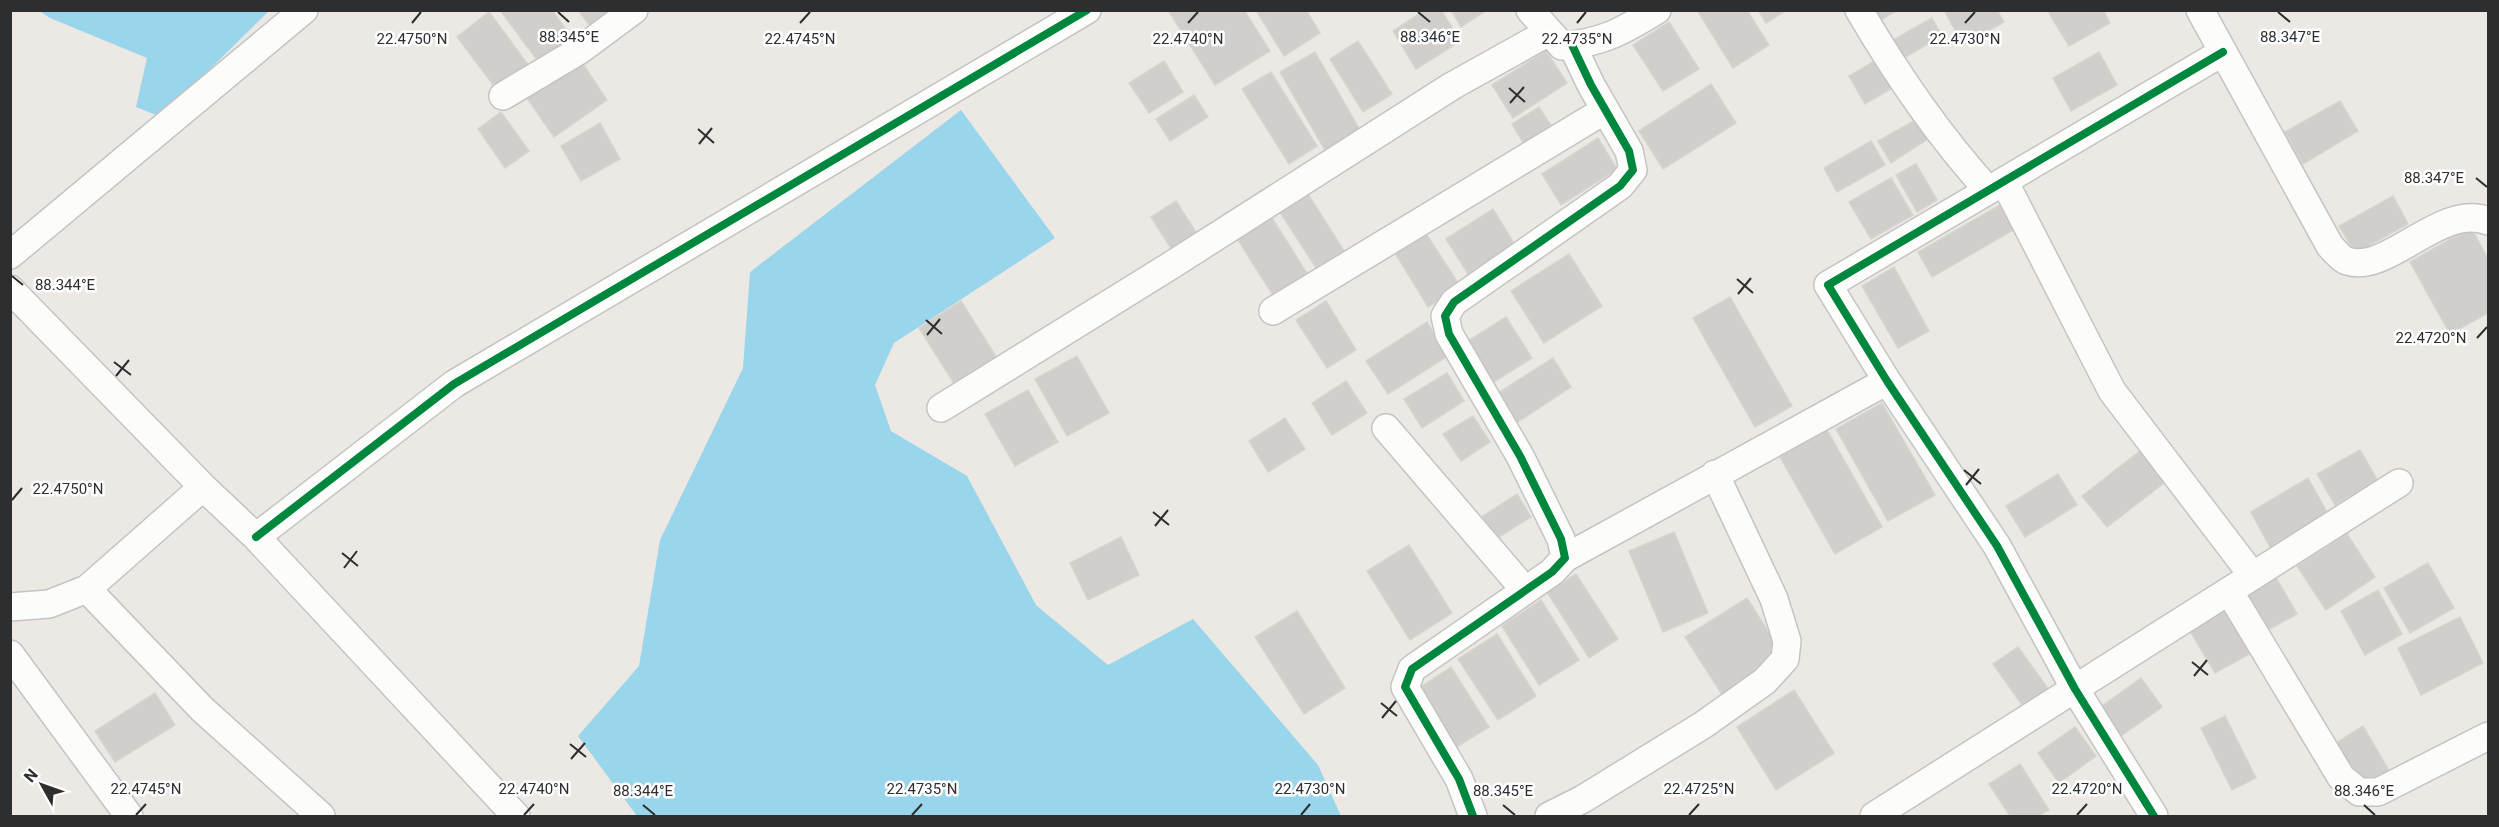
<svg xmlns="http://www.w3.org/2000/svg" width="2499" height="827" viewBox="0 0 2499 827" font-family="Roboto,sans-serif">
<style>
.water{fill:#99d6ec}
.building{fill:#d1cecb;stroke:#d7d4d0;stroke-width:1.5}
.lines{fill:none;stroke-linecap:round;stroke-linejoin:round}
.street-casing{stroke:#c5c4c5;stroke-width:30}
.street{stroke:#fcfcfb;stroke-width:27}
.cycleway-casing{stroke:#fff;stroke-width:11}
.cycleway{stroke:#00873e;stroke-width:8}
.ticks{fill:none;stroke:#2e2e2e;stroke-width:2}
.ticks-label{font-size:15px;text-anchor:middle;fill:#2e2e2e;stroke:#fff;stroke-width:5;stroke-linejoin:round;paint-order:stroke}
</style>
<rect width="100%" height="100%" fill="#ece8e4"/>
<!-- water -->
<path class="water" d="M39 11H269L161 117 136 107 147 58 50 18Z
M961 110 1055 238 894 343 875 385 891 431 967 476 1036 605 1108 665 1193 619 1318 765 1341 816H637L578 736 639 666 660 540 743 368 750 272Z"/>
<!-- building -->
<path class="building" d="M500 10H552L573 39 540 64Z
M578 10H628L596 34Z
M1168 10H1244L1270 51 1215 85Z
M1256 10H1306L1320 33 1284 56Z
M1425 10H1441L1461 41 1416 69 1393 31Z
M1451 10H1487L1461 27Z
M1697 10H1747L1769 45 1733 68Z
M1758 10H1787L1766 23Z
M1866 10H1898L1874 24Z
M1944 10H1997L2004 22 1963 45Z
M2053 10H2103L2110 23 2069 46 2049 13Z
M489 12 532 70 500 94 457 37Z
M1932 18 1942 36 1897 62 1886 44Z
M1669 22 1699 69 1663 91 1633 45Z
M1358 41 1392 94 1363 112 1330 59Z
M1546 51 1567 83 1513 118 1492 85Z
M1315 52 1361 132 1326 152 1280 72Z
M2099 52 2117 85 2071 111 2053 78Z
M1878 59 1894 87 1865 104 1849 76Z
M581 61 607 100 554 137 527 98Z
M1164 61 1183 92 1149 113 1129 83Z
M1271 72 1317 146 1289 164 1242 89Z
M1711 84 1736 123 1663 169 1639 131Z
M1194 95 1208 117 1170 141 1156 119Z
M2340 101 2358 131 2303 164 2285 132Z
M1539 107 1555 132 1527 149 1512 124Z
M501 112 529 151 505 168 478 129Z
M1921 117 1934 135 1891 163 1878 141Z
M600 123 620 159 581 181 561 146Z
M1598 138 1617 169 1561 205 1542 174Z
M1871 141 1885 165 1837 192 1824 168Z
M1916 164 1937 200 1917 212 1896 175Z
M1891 178 1913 215 1871 239 1849 202Z
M1306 191 1346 254 1318 271 1278 209Z
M2393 196 2408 224 2355 253 2339 226Z
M1176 201 1199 237 1174 253 1151 217Z
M2007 201 2022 225 1932 277 1918 252Z
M1493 209 1515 245 1468 274 1446 239Z
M1267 210 1308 275 1274 297 1233 232Z
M2471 227 2488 259V313L2450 334 2410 262Z
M1423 229 1460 286 1428 307 1392 248Z
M1569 254 1602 306 1544 343 1511 291Z
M1894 267 1929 331 1898 348 1862 286Z
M1730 297 1792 406 1755 427 1693 318Z
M961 301 997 358 955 385 919 328Z
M1326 301 1356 350 1327 368 1296 320Z
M1506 317 1532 358 1486 387 1460 346Z
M1427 322 1448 356 1388 394 1366 361Z
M1077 356 1109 413 1067 436 1035 379Z
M1553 358 1571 387 1513 425 1495 395Z
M1447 373 1464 401 1422 428 1404 399Z
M1346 381 1367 413 1332 435 1312 403Z
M1028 390 1058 442 1015 466 985 414Z
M1882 403 1935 495 1888 521 1836 429Z
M1473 416 1490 442 1461 461 1443 434Z
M1285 418 1305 449 1268 472 1249 441Z
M1827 430 1882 527 1835 554 1780 457Z
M2145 447 2169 479 2107 527 2082 496Z
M2360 450 2378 481 2335 505 2317 474Z
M2058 474 2077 505 2025 537 2006 506Z
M2308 478 2328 514 2270 547 2251 512Z
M1517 494 1531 517 1491 542 1477 520Z
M1674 532 1708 613 1663 632 1629 551Z
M2347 534 2375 577 2326 610 2297 566Z
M1121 537 1139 575 1088 600 1070 563Z
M1409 545 1452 613 1410 640 1367 571Z
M2428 563 2454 608 2410 633 2384 588Z
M1576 574 1618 639 1589 658 1547 592Z
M2275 576 2297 614 2259 635 2238 597Z
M2378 590 2402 634 2365 655 2341 611Z
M1747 598 1784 657 1723 696 1685 637Z
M1541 600 1579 660 1539 685 1502 626Z
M2225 603 2253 652 2215 673 2187 626Z
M1297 611 1345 688 1304 714 1255 637Z
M2460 617 2483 663 2421 695 2398 648Z
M1497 634 1536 696 1498 720 1458 659Z
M2018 647 2052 694 2027 712 1993 664Z
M1451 667 1489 727 1450 751 1413 692Z
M2141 678 2162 707 2118 738 2098 709Z
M1794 690 1834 753 1776 790 1737 727Z
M155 693 175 725 115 762 95 731Z
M2225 716 2256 778 2232 790 2201 728Z
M2363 726 2391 774 2364 790 2336 743Z
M2075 727 2096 756 2059 783 2038 753Z
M2020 764 2049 810 2038 816H2010L1989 784Z"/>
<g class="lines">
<defs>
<path id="street" d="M1530 10 1562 46C1602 43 1623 31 1657 10
M1859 10C1897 75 1938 135 1988 190
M2200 10 2330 246C2335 251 2341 259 2347 261 2388 275 2441 202 2488 221
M503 96 580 50 634 10
M2004 181 2112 391 2253 576
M10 255 304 10
M10 289 203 487 256 537 516 816
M1273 311 1605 110
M941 408 1170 266 1452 86 1549 32
M1386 428 1524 589
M256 537 454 384 1087 10
M1565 558 1887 381
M87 589 202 709 321 816
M2229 591 2341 777 2359 792H2378L2488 736
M10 607 49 604 87 589 203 487
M10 654 129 816
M1473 816 1459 779 1405 687 1412 669 1552 572 1565 558 1561 539 1520 456 1449 334 1445 316 1454 302 1620 186 1633 170 1629 151 1591 85 1572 45
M1549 816 1583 799 1703 725 1765 681 1785 659 1787 641 1774 599 1715 474
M1874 816 2399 483
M2154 816 2075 689 1997 546 1887 381 1828 285 2223 52"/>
</defs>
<!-- street casing -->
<use href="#street" class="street-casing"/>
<!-- street -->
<use href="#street" class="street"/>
<defs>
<path id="cycleway" d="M256 537 454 384 1087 10
M1473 816 1459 779 1405 687 1412 669 1552 572 1565 558 1561 539 1520 456 1449 334 1445 316 1454 302 1620 186 1633 170 1629 151 1591 85 1572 45
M2154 816 2075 689 1997 546 1887 381 1828 285 2223 52"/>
</defs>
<!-- cycleway casing -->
<use href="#cycleway" class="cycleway-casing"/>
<!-- cycleway -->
<use href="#cycleway" class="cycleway"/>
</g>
<!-- ticks -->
<path class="ticks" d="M558 12 569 22M1418 12 1430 22M2278 12 2290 22M412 23 421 12M800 23 810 12M1188 23 1198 12M1577 23 1586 12M1965 23 1975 12M1509 88 1525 102M1510 103 1524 87M698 129 714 143M699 144 712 128M2476 178 2487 187M12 276 23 285M1737 279 1753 293M1738 294 1751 278M926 320 942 334M927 335 940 319M2477 338 2487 327M114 362 131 375M116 376 129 360M1964 470 1981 484M1966 485 1979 469M12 500 22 488M1153 512 1169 525M1155 526 1168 510M342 553 358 566M344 568 357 551M2192 662 2208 675M2194 676 2207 660M1381 703 1397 716M1382 718 1396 701M570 744 586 757M571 759 585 743M643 805 655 815M1503 805 1515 815M2364 805 2375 815M136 815 146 804M524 815 534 804M912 815 922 804M1301 815 1310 804M1689 815 1699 804M2077 815 2087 804"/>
<g class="ticks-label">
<text x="569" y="42">88.345°E</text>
<text x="1430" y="42">88.346°E</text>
<text x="2290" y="42">88.347°E</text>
<text x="412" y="44">22.4750°N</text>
<text x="800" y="44">22.4745°N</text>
<text x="1188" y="44">22.4740°N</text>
<text x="1577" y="44">22.4735°N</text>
<text x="1965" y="44">22.4730°N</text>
<text x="2434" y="183">88.347°E</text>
<text x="65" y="290">88.344°E</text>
<text x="2431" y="343">22.4720°N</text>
<text x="68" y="494">22.4750°N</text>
<text x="146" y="794">22.4745°N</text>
<text x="534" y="794">22.4740°N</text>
<text x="922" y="794">22.4735°N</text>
<text x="1310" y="794">22.4730°N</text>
<text x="1699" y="794">22.4725°N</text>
<text x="2087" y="794">22.4720°N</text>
<text x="643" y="796">88.344°E</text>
<text x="1503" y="796">88.345°E</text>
<text x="2364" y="796">88.346°E</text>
</g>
<!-- border -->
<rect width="2499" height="827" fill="none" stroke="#2e2e2e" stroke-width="24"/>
<!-- north arrow -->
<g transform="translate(42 785) rotate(310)" stroke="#ffffff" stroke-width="4.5" paint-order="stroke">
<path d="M0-4.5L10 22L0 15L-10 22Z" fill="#2e2e2e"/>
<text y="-9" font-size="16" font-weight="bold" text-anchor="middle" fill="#2e2e2e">N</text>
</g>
</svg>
